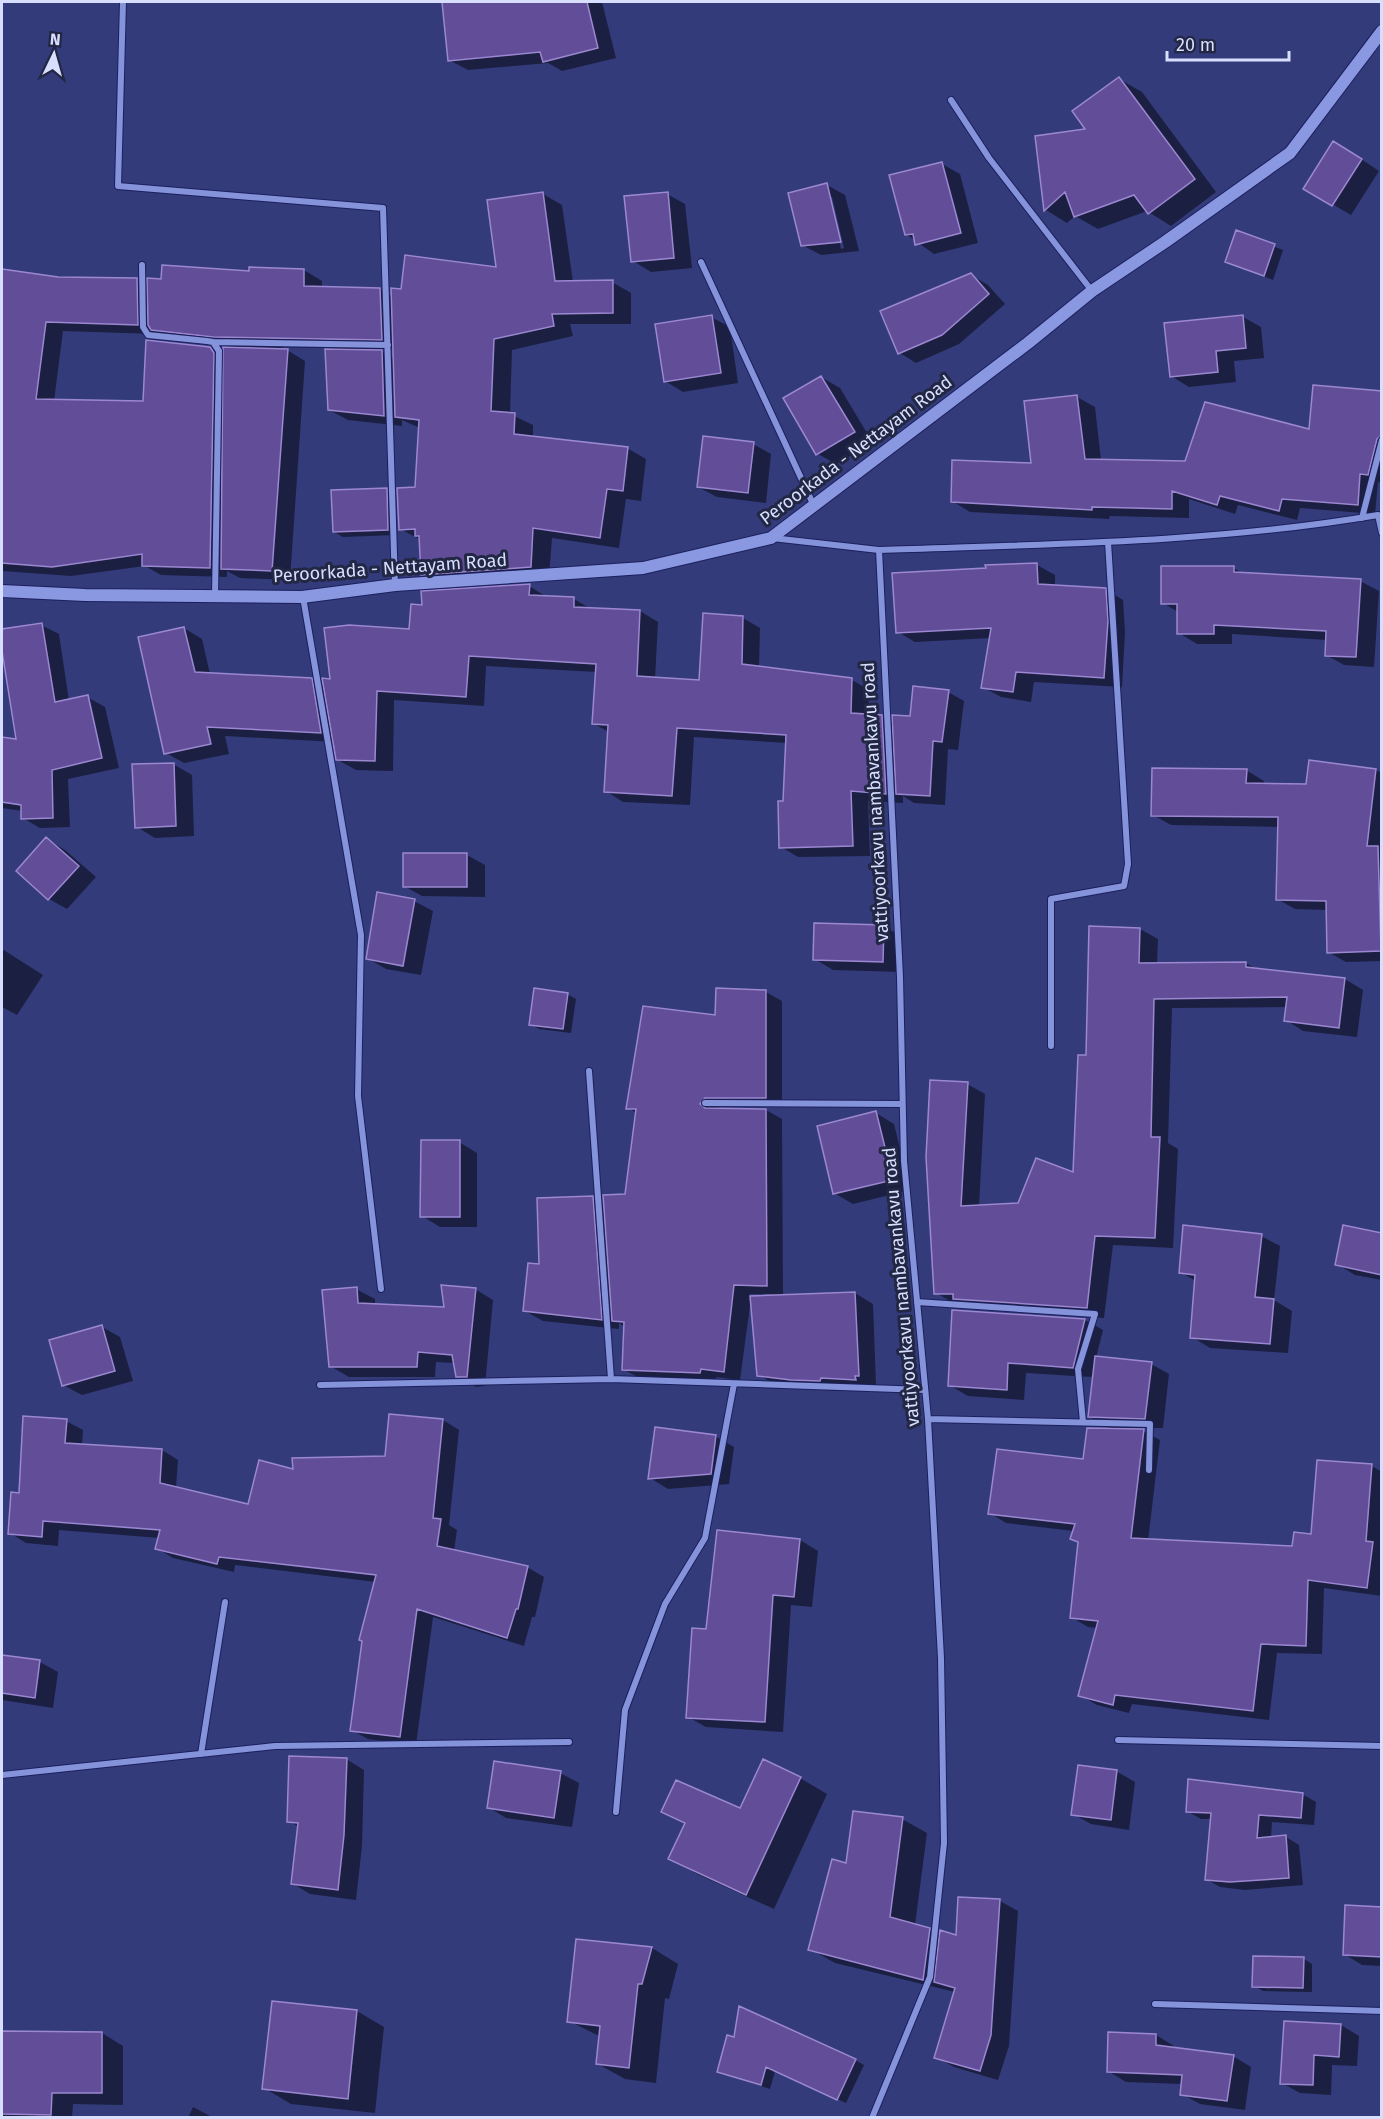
<svg xmlns="http://www.w3.org/2000/svg" width="1383" height="2119" viewBox="0 0 1383 2119" font-family="'Fira Sans',sans-serif">
<style>
.shadow{fill:#0007;fill-rule:evenodd}
.building{fill:#624d98;stroke:#9b88d1;stroke-width:1.5}
.lines{fill:none;stroke-linecap:round;stroke-linejoin:round}
.street-casing{stroke:#1c205d;stroke-width:8}
.secondary-casing{stroke:#1c205d;stroke-width:14}
.street{stroke:#8593db;stroke-width:6}
.secondary{stroke:#8a98e1;stroke-width:12}
.labels{text-anchor:middle;stroke-width:6;stroke-linejoin:round;paint-order:stroke}
.street-label{font-size:18px;fill:#d8dffe;stroke:#222744}
</style>
<rect width="100%" height="100%" fill="#333b7b"/>
<!-- shadow -->
<path class="shadow" d="M444 2H602L616 58 562 71 548 63 468 70 449 60Z
M1119 79 1142 92 1216 192 1171 226 1147 211 1098 229 1075 216 1067 223 1046 210 1037 137 1088 130Z
M1352 153 1379 171 1351 215 1305 188Z
M942 164 960 174 978 243 934 254 906 234Z
M827 185 845 195 859 251 821 255 802 245ZM829 197H832L844 248 841 249Z
M543 194 562 205 573 282H612L631 293V324H570L573 336 512 350 510 414 533 425V437L627 448 646 459 641 501 626 499 619 548 552 538 549 578 441 585 422 574 421 540 400 529 417 489 420 428 402 420V426L348 420 329 410 327 348 282 347 305 361 290 580 240 578 227 571V577L161 575 145 566 71 576 2 571V271L58 278 137 280 149 287 162 280 304 270 322 281V288L380 289 393 297 402 290 498 269ZM155 330 171 340 237 347V349L224 357 209 348 145 402 54 401 63 331 155 334ZM377 349H394L395 359Z
M667 194 685 204 692 268 651 272 633 261Z
M1237 232 1283 250 1273 280 1227 262Z
M971 275 988 285 1005 304 959 344 916 363 900 353Z
M711 317 730 327 738 383 683 392 665 381Z
M1243 317 1261 327 1264 358 1234 361 1236 382 1189 387 1171 376Z
M821 377 840 388 873 443 836 464 818 454Z
M1077 397 1095 407 1101 460 1186 463 1311 431 1382 400V483L1378 482 1375 514 1300 508 1297 520 1238 505 1235 514 1189 499V518L1110 516 1109 519 970 512 952 501 1033 465Z
M753 444 771 454 766 503 717 497 698 487Z
M386 490 395 495 396 535 343 537 334 532Z
M1037 565 1055 575V587L1105 589 1123 600 1125 632 1122 687 1034 682 1031 702 1001 697 983 687 991 638 915 642 898 632Z
M1233 568 1245 574 1360 581 1379 591 1374 667 1344 665 1326 655 1327 640 1232 634V644H1197L1179 633 1178 612 1163 603Z
M529 586 547 597 574 599 591 609 640 611 658 622 655 679 700 681 743 618 760 628 759 668 852 680 869 690 868 715 881 716 894 723 911 717 948 692 964 701 958 750 948 749 945 805 914 803 903 796V803L868 801 870 856 798 857 781 847 787 743 694 737 690 805 623 802 606 791 609 732 594 724 597 672 486 666 484 706 394 700 393 771 356 770 338 760 335 742 225 736 229 754 184 763 166 753 184 628 202 639 210 674 311 679 325 688 332 680 410 630 423 606Z
M41 625 59 634 69 701 87 697 105 707 119 768 68 779 70 827 40 828 23 818 22 811 2 808V738L18 741 2 631Z
M1311 762 1376 770 1382 773V961L1346 962 1328 952 1327 910 1295 909 1277 899 1279 827 1171 825 1153 815 1246 770 1264 781V785L1308 786Z
M173 764 192 775 194 836 155 838 137 827Z
M47 839 65 850 96 877 67 909 49 899 18 871Z
M467 855 485 865V897L422 896 404 886Z
M414 901 433 911 421 975 386 969 367 958Z
M884 926 902 937 901 972 833 970 815 959Z
M1140 929 1158 939 1157 964 1246 963 1256 969 1345 979 1363 990 1357 1037 1303 1031 1286 1020 1287 1007 1172 1008 1168 1143 1178 1149 1173 1248 1113 1245 1104 1318 972 1309 954 1303 936 1293 967 1084 985 1094 979 1206 1019 1204 1074 1174 1088 1057Z
M2 949 43 975 17 1015 2 1007Z
M766 992 782 1001V1107L722 1106 718 1110H766L782 1119 783 1296 855 1293 873 1304 876 1385 839 1388 838 1391 777 1386 759 1375 751 1298 740 1380 716 1377V1382L639 1378 623 1369 625 1327 619 1323V1329L543 1321 525 1311 541 1265 592 1197 605 1205 627 1196 637 1113 628 1108 716 1017ZM750 1294H773V1297H750Z
M567 994 576 999 571 1033 539 1029 530 1024Z
M876 1113 894 1124 910 1190 853 1204 834 1193Z
M459 1142 477 1153V1227H440L422 1216Z
M1382 1235V1280L1355 1275 1337 1264Z
M1261 1236 1280 1246 1274 1300 1292 1311 1288 1353 1210 1348 1192 1337 1196 1281 1180 1272Z
M356 1289 375 1299V1305L446 1308 475 1289 493 1300 485 1386 476 1387 457 1376 455 1363 436 1362 435 1377H349L330 1366Z
M954 1311 1085 1320 1103 1330 1096 1358 1151 1364 1169 1374 1163 1428H1138L1160 1440 1148 1541 1293 1547 1313 1536 1372 1466 1382 1472V1596L1324 1588 1322 1654 1277 1653 1269 1720 1132 1704 1129 1713 1097 1705 1080 1695 1097 1628 1088 1627 1071 1617 1079 1543 1072 1539 1074 1531 1006 1523 990 1513 1084 1461 1113 1430 1090 1417 1095 1370 1091 1377 1026 1373 1024 1400 968 1396 949 1385Z
M102 1327 120 1337 133 1381 82 1395 63 1385Z
M391 1415 443 1420 459 1430 449 1525 457 1530 454 1551 527 1567 544 1577 535 1617H532L524 1646 433 1617 416 1745 368 1739 351 1730 376 1582 235 1565 234 1572 173 1558 157 1548 160 1538 59 1530 58 1546 26 1543 10 1533 20 1495 66 1421 83 1430 82 1445 162 1450 178 1460 176 1488 249 1506 294 1471 387 1457Z
M715 1436 734 1447 729 1484 668 1489 650 1478Z
M800 1540 818 1551 812 1607 791 1605 783 1732 706 1727 688 1717 707 1631Z
M2 1656 40 1662 58 1672 53 1708 2 1700Z
M346 1759 364 1770 362 1846 356 1900 310 1894 292 1883 299 1827 289 1821Z
M1116 1771 1135 1782 1129 1830 1091 1824 1073 1814Z
M560 1773 579 1783 572 1827 506 1818 488 1807Z
M800 1778 827 1794 774 1909 697 1874 670 1858 686 1824 663 1811 740 1810Z
M1302 1794 1316 1802 1314 1825 1272 1822 1271 1838 1286 1837 1299 1845 1303 1885 1245 1890 1220 1887 1206 1879 1212 1819H1201L1187 1811Z
M902 1819 927 1833 915 1925 941 1936 957 1937 1000 1901 1018 1911 1009 2046 998 2080 954 2067 936 2057 955 1992 835 1963 810 1949 847 1865Z
M1382 1909V1966L1362 1965 1344 1954Z
M652 1948 678 1964 669 1999 665 1998 656 2083 625 2079 598 2064 601 2037 569 2021Z
M1304 1959 1312 1964V1992L1263 1991 1254 1986Z
M273 2003 357 2011 384 2027 375 2113 291 2104 264 2088Z
M1341 2025 1359 2036 1357 2066 1332 2065 1331 2095 1300 2093 1282 2083Z
M2 2032 102 2033 123 2046V2105L73 2104 72 2118H2Z
M1156 2035 1174 2046V2049L1233 2056 1251 2067 1245 2110 1200 2104 1182 2094 1183 2084 1126 2082 1108 2071Z
M728 2037 855 2060 864 2065 846 2103 775 2071 770 2089 718 2072Z
M193 2107 214 2118H188Z"/>
<!-- building -->
<path class="building" d="M442 2H587L598 48 543 62 540 52 448 61Z
M1119 77 1195 179 1148 214 1134 195 1074 217 1065 192 1044 211 1035 136 1085 129 1072 111Z
M1333 141 1362 159 1332 206 1303 189Z
M942 162 961 233 915 245 913 234 905 235 889 175Z
M827 183 841 242 801 246 788 193Z
M543 192 555 281 613 280V313L552 314 554 326 494 339 491 411 515 413 514 434 628 447 623 491 607 489 600 538 533 528 531 567 421 575 419 536H415V529L399 530 397 488 415 487 419 420 395 417 391 288 401 289 405 255 496 267 487 200Z
M668 192 674 258 631 262 624 196Z
M1236 230 1275 244 1264 276 1225 262Z
M162 265 249 271V267L304 269V286L380 288 382 340 213 337 151 330 148 325 147 278 161 279Z
M2 269 58 277 137 278 138 325 46 322 36 399 143 401 146 340 210 347 214 353 210 568 142 566V554L52 567 2 563Z
M971 273 989 294 942 335 898 354 880 311Z
M712 315 721 373 664 382 655 324Z
M1243 315 1246 348 1216 351 1218 372 1170 377 1164 323Z
M223 347 288 349 272 571 221 569Z
M325 349 382 350 384 416 328 410Z
M821 376 855 432 816 455 783 398Z
M1313 385 1382 391V435L1377 439 1368 475 1360 474 1358 505 1282 499 1279 511 1220 496 1217 505 1172 491V509L1092 507V510L951 502 952 460 1031 463 1024 401 1077 395 1085 459 1185 461 1205 402 1309 429Z
M703 436 754 442 748 493 697 487Z
M387 488 388 530 333 532 331 490Z
M1037 563 1038 584 1106 588 1108 621 1104 678 1016 672 1013 692 981 688 991 628 896 633 892 573 986 568 985 565Z
M1161 566H1234V572L1361 579 1356 657 1325 656 1326 631 1214 625V634H1177V604H1161Z
M530 584 529 595 574 597V607L640 610 637 676 699 680 703 613 743 616 742 664 852 678 851 713 882 715 886 794 851 791 853 846 779 848 778 801H783L786 735 677 728 672 796 604 792 608 725 592 724 596 664 469 656 466 697 377 691 375 761 336 760 322 678 330 679 324 628 349 625 409 629 411 604 422 605 421 591Z
M42 623 55 702 88 695 102 758 52 770 53 818 21 819V805L2 802V737L16 739 2 651V629Z
M184 627 195 672 312 678 321 733 207 727 211 744 164 754 138 637Z
M913 686 949 690 942 742 933 741 930 796 896 794 892 715 910 716Z
M1309 760 1376 769 1367 846H1378L1381 951 1327 953 1326 901 1276 900 1278 817 1151 816 1152 768 1247 769 1246 783 1306 784Z
M174 763 176 826 135 828 132 764Z
M46 837 79 866 48 900 16 871Z
M403 853H467V887H403Z
M377 892 415 899 403 966 366 959Z
M814 923 884 925 883 962 813 960Z
M1089 926 1140 928 1139 963 1246 962V967L1345 978 1339 1028 1284 1021 1287 997 1154 999 1151 1137H1160L1155 1238 1095 1236 1087 1308 953 1299V1294H934L926 1157 930 1080 968 1082 961 1206 1018 1203 1036 1158 1073 1172 1078 1055H1086Z
M534 988 568 993 563 1029 529 1025Z
M716 988 766 990V1098H705L700 1104 705 1108 766 1109 767 1286 734 1285 724 1372 701 1369 700 1373 622 1370 624 1322 612 1321 603 1195 625 1194 636 1109H626L643 1006 715 1015Z
M876 1111 893 1180 833 1194 817 1126Z
M421 1140H460V1217H420Z
M593 1196 602 1320 523 1311 528 1263 539 1264 537 1198Z
M1183 1225 1262 1234 1255 1297 1274 1299 1270 1344 1190 1338 1195 1275 1179 1273Z
M1343 1225 1382 1233V1275L1335 1265Z
M441 1285 476 1288 467 1377H456L452 1355 418 1352 417 1367H329L322 1290 357 1287 358 1303 444 1307Z
M855 1292 859 1376H855L856 1380 821 1378 820 1381 791 1380 757 1376 750 1296Z
M952 1310 1085 1319 1073 1368 1008 1363 1007 1390 948 1386Z
M102 1325 115 1371 62 1386 49 1340Z
M1095 1356 1152 1362 1145 1419 1088 1417Z
M389 1414 443 1419 433 1518 441 1519 437 1546 528 1566 518 1609H516L507 1638 417 1609 400 1737 350 1731 362 1641 359 1640 376 1575 219 1557 217 1564 155 1549 160 1530 43 1521 42 1537 8 1534 11 1492 19 1493 23 1416 67 1419 65 1443 162 1449 160 1483 248 1504 259 1460 293 1469 292 1458 385 1456Z
M655 1427 716 1435 711 1474 648 1479Z
M1087 1428 1144 1429 1131 1538 1292 1546 1294 1532 1311 1534 1317 1460 1372 1464 1366 1541 1373 1542 1367 1588 1308 1580 1306 1646 1261 1644 1253 1711 1115 1695 1113 1705 1078 1696 1098 1621 1070 1618 1078 1542 1070 1539 1075 1524 988 1514 997 1449 1083 1459Z
M717 1530 800 1539 794 1597 773 1595 765 1722 686 1718 692 1628 706 1629Z
M2 1655 40 1660 35 1698 2 1693Z
M289 1756 347 1758 344 1835 338 1890 291 1884 298 1823 287 1822Z
M763 1759 801 1777 746 1895 668 1859 685 1823 661 1812 676 1780 740 1808Z
M494 1761 561 1771 554 1818 487 1808Z
M1078 1765 1117 1770 1111 1820 1071 1815Z
M1188 1779 1303 1793 1301 1818 1259 1815 1257 1838 1286 1835 1289 1878 1230 1882 1205 1880 1211 1813 1186 1812Z
M853 1811 903 1817 890 1917 930 1928 923 1980 808 1950 832 1859 846 1863Z
M958 1897 1000 1899 991 2035 980 2071 934 2058 955 1988 934 1982 940 1930 956 1935Z
M1345 1905 1382 1907V1957L1343 1955Z
M576 1939 652 1947 642 1984H638L629 2068 596 2064 600 2026 567 2022Z
M1253 1956 1304 1957 1303 1988 1252 1987Z
M272 2001 357 2010 348 2099 262 2089Z
M739 2006 856 2059 837 2100 766 2067 761 2085 717 2072 727 2035 734 2037Z
M1284 2021 1341 2024 1339 2057 1314 2055 1313 2085 1280 2084Z
M2 2031 102 2032V2093H52L51 2115 2 2114Z
M1108 2032 1156 2034V2045L1234 2055 1227 2101 1180 2095 1182 2075 1107 2072Z"/>
<g class="lines">
<defs>
<path id="street" d="M123 2 118 186 383 208 395 585
M951 100 989 158 1092 291
M701 262 814 506
M142 265 143 327 148 335 207 341 213 342 219 351 215 596
M213 342 388 345
M1362 518 1382 440
M772 538 879 550 900 977 904 1161 928 1419 941 1658 944 1843 930 1977 872 2118
M879 550C1045 544 1214 543 1378 515L1382 533
M303 597 361 935 358 1096 381 1289
M1051 1046V899L1124 886 1128 864 1108 542
M589 1071 611 1379
M705 1103 902 1104
M917 1302 1095 1314 1078 1369 1083 1422
M320 1385 611 1379 925 1390
M928 1419 1150 1424 1149 1470
M1118 1740 1382 1746
M201 1754 225 1602
M2 1775 275 1746 569 1742
M616 1812 625 1710 665 1604 705 1538 734 1384
M1155 2004 1382 2011"/>
<path id="secondary" d="M2 591 85 595 302 597 395 585 643 568 771 538 1028 343 1092 291 1165 242 1290 153 1382 31"/>
</defs>
<!-- street casing -->
<use href="#street" class="street-casing"/>
<!-- secondary casing -->
<use href="#secondary" class="secondary-casing"/>
<!-- street -->
<use href="#street" class="street"/>
<!-- secondary -->
<use href="#secondary" class="secondary"/>
</g>
<g class="labels">
<!-- street labels -->
<g class="street-label">
<text transform="translate(856 450) rotate(-37)" y="6">Peroorkada - Nettayam Road</text>
<text transform="translate(390 568) rotate(-4)" y="6">Peroorkada - Nettayam Road</text>
<text transform="translate(875 802) rotate(-93)" y="6">vattiyoorkavu nambavankavu road</text>
<text transform="translate(901 1287) rotate(-95)" y="6">vattiyoorkavu nambavankavu road</text>
</g>
</g>
<!-- border -->
<rect width="1383" height="2119" fill="none" stroke="#d8dffe" stroke-width="6"/>
<!-- north arrow -->
<g transform="translate(54 54) rotate(5)" stroke="#222744" stroke-width="4.5" paint-order="stroke">
<path d="M0-4.5L10 22L0 15L-10 22Z" fill="#d8dffe"/>
<text y="-9" font-size="16" font-weight="bold" text-anchor="middle" fill="#d8dffe">N</text>
</g>
<!-- scale -->
<path d="M1167 51v9h122v-9" fill="none" stroke="#d8dffe" stroke-width="3"/>
<text x="1176" y="51" font-size="18" fill="#d8dffe" stroke="#222744" stroke-width="4.5" paint-order="stroke">20 m</text>
</svg>
